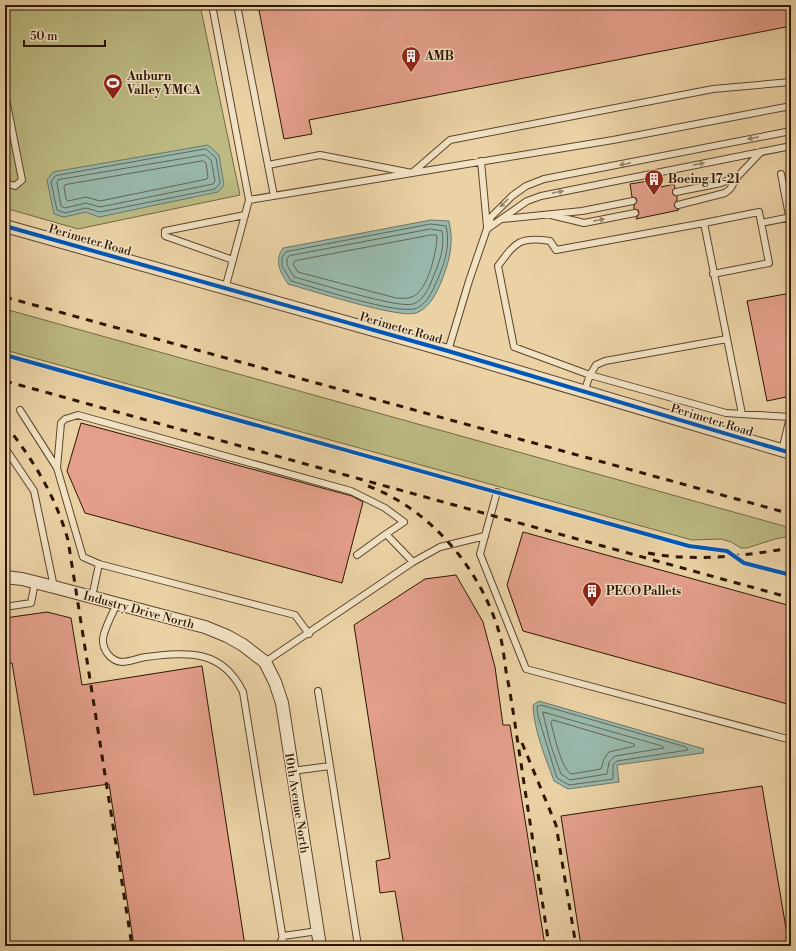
<svg xmlns="http://www.w3.org/2000/svg" width="796" height="951" viewBox="0 0 796 951" font-family="'Libre Bodoni',serif">
<style>
.green{fill:#bcba82;stroke:#756842}
.water{fill:#98b7aa;stroke:#6e7666}
.lines{fill:none;stroke-linecap:round;stroke-linejoin:round}
.shore{stroke:#636656;stroke-width:1}
.building{fill:#e49f8b;stroke:#2e1501}
.lane-casing{stroke:#5d442a;stroke-width:8}
.street-casing{stroke:#5d442a;stroke-width:14}
.lane{stroke:#f1e2c4;stroke-width:6}
.street{stroke:#f1e2c4;stroke-width:12}
.rail{stroke:#2e1501;stroke-width:3;stroke-dasharray:7 7;stroke-linecap:butt}
.cycleway-casing{stroke:#f1e2c4;stroke-width:6}
.cycleway{stroke:#0057b8;stroke-width:4}
.oneway{fill:#99866c}
.labels{text-anchor:middle;stroke-width:3;stroke-linejoin:round;paint-order:stroke}
.poi-label{font-size:12px;font-weight:bold;fill:#2e1501;stroke:#f1e2c4;text-anchor:start}
.street-label{font-size:12px;fill:#2e1501;stroke:#f1e2c4}
</style>
<rect width="100%" height="100%" fill="#ead2a5"/>
<filter id="stains"><feTurbulence type="fractalNoise" baseFrequency=".005" numOctaves="4"/><feColorMatrix values="0 0 0 0 .2 0 0 0 0 .09 0 0 0 0 .02 0 0 0 .5 -.17"/></filter>
<radialGradient id="worn" r=".72"><stop offset=".6" stop-color="#630" stop-opacity="0"/><stop offset="1" stop-color="#630" stop-opacity=".3"/></radialGradient>
<!-- green -->
<path class="green" d="M5 5H200L240 195 78 229 5 208Z
M5 309 791 528V536L775 539 747 548H741L731 542 721 539 692 540 5 350Z"/>
<!-- water -->
<path class="water" d="M208 145 219 155 224 185 218 192 99 217 86 212 64 217 54 214 47 180 53 172Z
M431 220 449 221C454 243 450 259 442 280 437 292 430 308 416 313 400 319 310 290 288 284 280 272 274 261 283 248Z
M539 701 704 749 703 753 617 765 619 782 568 789 554 781C545 756 534 731 533 705Z"/>
<g class="lines">
<!-- shore -->
<path class="shore" d="M206 149 216 158 220 183 215 189 100 212 86 208 65 213 57 210 51 182 55 176Z
M205 155 211 160 215 181 213 184 100 207 86 203 65 208 61 206 57 183 58 180Z
M203 161 206 163 208 177 207 179 100 201 86 197 68 201 66 199 64 187 65 185Z
M431 224 446 226C450 244 446 259 439 276 434 288 427 306 414 309 392 313 316 288 291 281L282 266V257L286 252Z
M431 229 442 231C445 246 440 261 434 275 430 285 425 300 413 304 399 309 314 282 294 277L287 265V259L289 256Z
M431 235H436L437 238C436 253 428 291 412 297 408 299 400 298 396 298L298 272 293 264 295 261Z
M541 705 686 747 688 750 617 761 613 765V779L569 785 557 778 538 716 537 707Z
M543 712 662 746 664 748 615 756 609 762 607 774 570 780 561 774 551 746Z
M553 720 634 744 635 746 609 752 604 759 601 769 571 774C561 768 554 734 551 723Z"/>
</g>
<!-- building -->
<path class="building" d="M258 5H791V26L309 120 312 134 284 139Z
M660 179 661 187 674 184 675 188 672 193 677 196V200L674 206 679 210 636 219 639 213 638 210 634 209V205L637 201 636 198 632 197 630 184Z
M791 293V396L767 401 747 301Z
M81 423 352 496 363 502 342 583 85 513 67 471Z
M523 532 791 606V705L523 631 507 585Z
M456 575 483 622 495 667 503 725H510L545 946H404L395 891 380 893 376 861 390 858 354 625 425 579Z
M47 612 71 618 82 685 202 666 245 946H134L109 784 34 795 12 663 5 664V618Z
M762 786 789 946H581L561 816Z"/>
<g class="lines">
<defs>
<path id="lane" d="M212 5 249 200 225 289
M237 5 274 196
M5 94 22 180 15 186 5 183
M481 161 487 227
M268 165 320 155 412 173 613 140 791 106
M781 174 791 226
M676 192 721 183 738 176 761 152
M249 200 412 173 450 140 713 89 791 82
M678 205 725 193 730 189 738 176
M551 215 584 223 635 213
M502 219 582 211 633 201
M761 223 791 217
M487 229 527 201 541 196 791 146
M233 260 165 236V231L245 215
M713 274 769 263 759 212 704 223 742 414
M727 339 605 361 596 365 590 375 726 413 790 417 782 451
M448 351 469 281 491 217 512 196 526 186 544 179 791 131
M584 392 590 375 514 347 498 266C515 243 519 236 550 241L556 250 704 223
M20 410 57 468 83 557 99 564
M5 448 34 491 54 587
M57 468 61 423 65 419 78 415 351 491 385 508 404 522 386 534
M497 492 480 554 526 669 791 740
M357 555 386 534 413 562
M92 597 99 564 295 615 309 634
M117 604C112 614 105 627 103 638 102 649 110 661 122 662 130 662 138 658 146 657 188 652 222 649 243 692L284 946
M5 607 31 603 35 582
M265 662 413 562 440 547 485 536
M330 766 358 946
M292 771 330 766 318 691
M279 946 283 936 318 931"/>
<path id="street" d="M5 226 448 351 791 453
M5 577 22 579 54 587 205 627 227 636 243 645 265 662 275 682 282 703 320 946"/>
</defs>
<!-- lane casing -->
<use href="#lane" class="lane-casing"/>
<!-- street casing -->
<use href="#street" class="street-casing"/>
<!-- lane -->
<use href="#lane" class="lane"/>
<!-- street -->
<use href="#street" class="street"/>
<!-- rail -->
<path class="rail" d="M5 297 791 514
M5 381 791 598
M5 424C34 461 55 495 68 540L132 946
M368 486C430 509 480 568 499 632 503 644 504 658 506 671 512 701 516 732 521 763 530 824 540 885 549 946
M648 553C696 562 743 556 791 548
M522 743 556 825 576 946"/>
<defs>
<path id="cycleway" d="M5 226 448 351 791 453
M5 355 689 546 727 551 744 563 791 575"/>
</defs>
<!-- cycleway casing -->
<use href="#cycleway" class="cycleway-casing"/>
<!-- cycleway -->
<use href="#cycleway" class="cycleway"/>
</g>
<!-- one-way arrows -->
<defs><path id="oneway-solid" d="M-6-.8H1V-3.2L6.5 0L1 3.2V.8H-6Z"/></defs>
<g class="oneway">
<use href="#oneway-solid" transform="translate(753 138) rotate(169)"/>
<use href="#oneway-solid" transform="translate(625 164) rotate(169)"/>
<use href="#oneway-solid" transform="translate(699 164) rotate(-11)"/>
<use href="#oneway-solid" transform="translate(558 192) rotate(-11)"/>
<use href="#oneway-solid" transform="translate(504 203) rotate(136)"/>
<use href="#oneway-solid" transform="translate(599 220) rotate(-11)"/>
</g>
<!-- icons -->
<defs>
<symbol id="building-pin" viewBox="-11 -11 22 30"><path d="M0 17L-7.5 6A9.5 9.5 0 1 1 7.5 6Z" fill="#8f2418" stroke="#f1e2c4"/><path d="M-4-6H4V6H1V3H-1V6H-4ZM-2.5-4.3h1.7v1.8h-1.7ZM.8-4.3h1.7v1.8H.8ZM-2.5-1h1.7V.8h-1.7ZM.8-1h1.7V.8H.8Z" fill="#fff"/></symbol>
<symbol id="stadium-pin" viewBox="-11 -11 22 30"><path d="M0 17L-7.5 6A9.5 9.5 0 1 1 7.5 6Z" fill="#8f2418" stroke="#f1e2c4"/><path d="M0-5a6.5 5 0 1 0 0 10a6.5 5 0 1 0 0-10ZM-3.5-1.8h7v3.6h-7Z" fill="#fff"/></symbol>
</defs>
<g fill-rule="evenodd">
<use href="#building-pin" x="400" y="45" width="22" height="30"/>
<use href="#stadium-pin" x="102" y="72" width="22" height="30"/>
<use href="#building-pin" x="643" y="168" width="22" height="30"/>
<use href="#building-pin" x="581" y="580" width="22" height="30"/>
</g>
<g class="labels">
<!-- poi labels -->
<g class="poi-label">
<text x="425" y="60">AMB</text>
<text x="127" y="80">Auburn<tspan x="127" dy="14">Valley YMCA</tspan></text>
<text x="668" y="183">Boeing 17-21</text>
<text x="606" y="595">PECO Pallets</text>
</g>
<!-- street labels -->
<g class="street-label">
<text transform="translate(90 240) rotate(16)" y="4">Perimeter Road</text>
<text transform="translate(401 328) rotate(16)" y="4">Perimeter Road</text>
<text transform="translate(712 420) rotate(17)" y="4">Perimeter Road</text>
<text transform="translate(139 610) rotate(15)" y="4">Industry Drive North</text>
<text transform="translate(297 803) rotate(81)" y="4">10th Avenue North</text>
</g>
</g>
<!-- margin -->
<rect width="796" height="951" fill="none" stroke="#ead2a5" stroke-width="20"/>
<rect x="6" y="6" width="784" height="939" fill="none" stroke="#2e1501" stroke-width="2"/>
<rect x="10" y="10" width="776" height="931" fill="none" stroke="#2e1501"/>
<!-- scale -->
<path d="M24 40v6h81v-6" fill="none" stroke="#2e1501" stroke-width="2"/>
<text x="30" y="40" font-size="12" fill="#2e1501" stroke="#f1e2c4" stroke-width="3" paint-order="stroke">50 m</text>
<rect width="100%" height="100%" filter="url(#stains)"/>
<rect width="100%" height="100%" fill="url(#worn)"/>
</svg>
